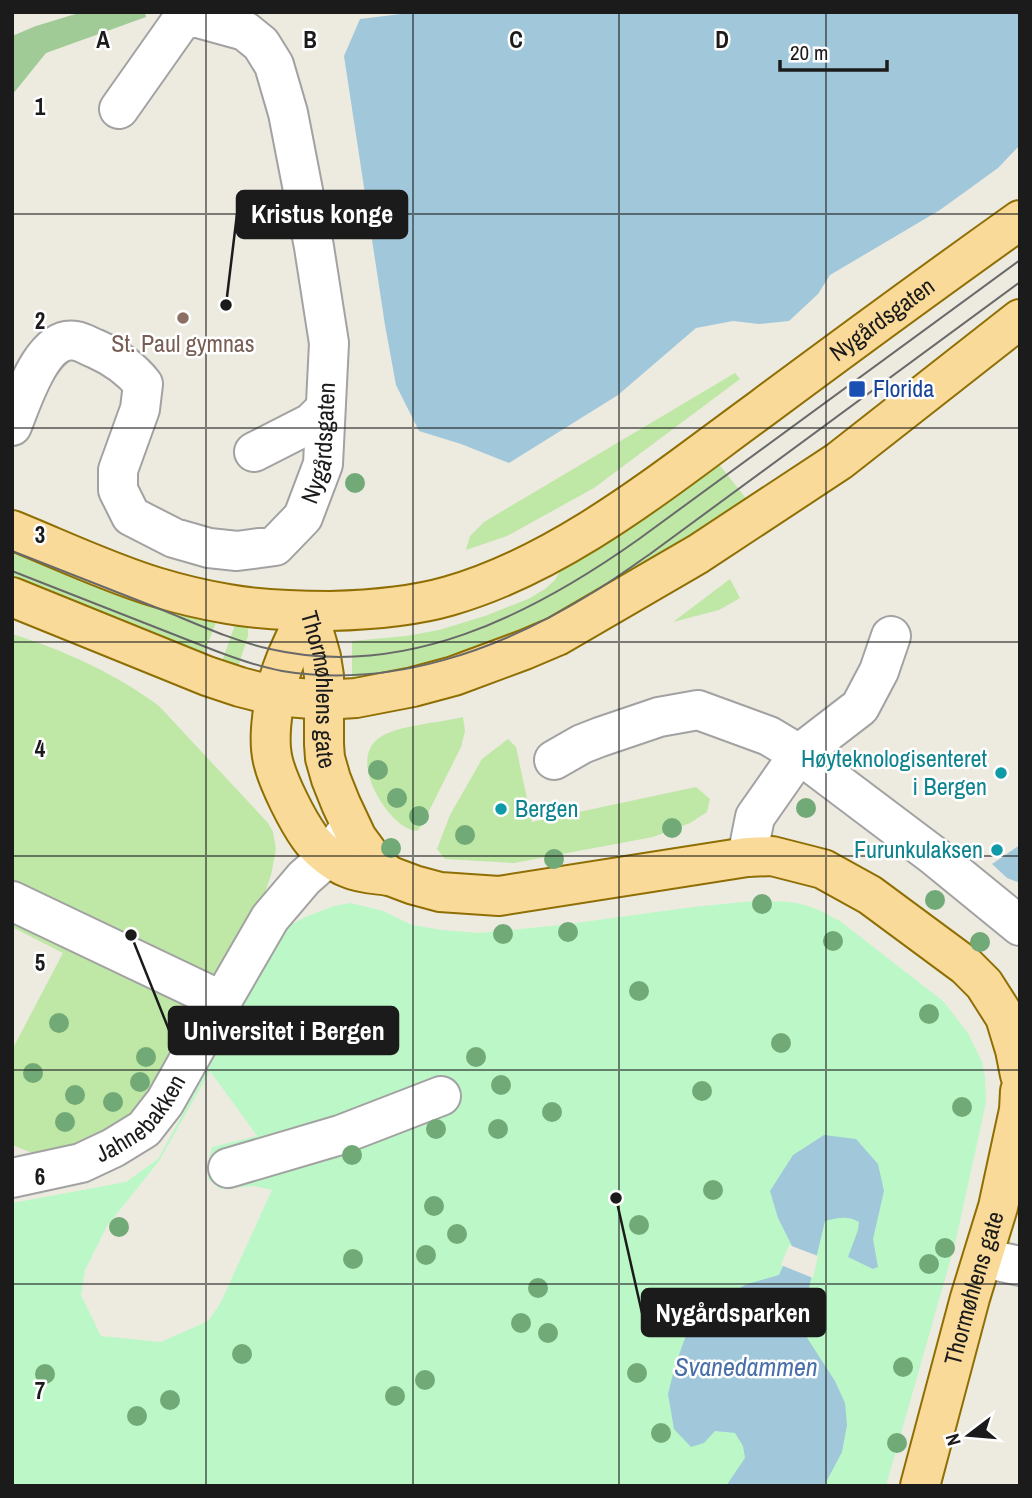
<svg xmlns="http://www.w3.org/2000/svg" width="1032" height="1498" viewBox="0 0 1032 1498" font-family="'Archivo Narrow',sans-serif">
<style>
.grass{fill:#bfe7a6}
.forest{fill:#a0cb96}
.park{fill:#bcf8c7;fill-rule:evenodd}
.water{fill:#a1c7da}
.pier{fill:#edeae0}
.lines{fill:none;stroke-linecap:round;stroke-linejoin:round}
.minor-casing{stroke:#a2a2a2;stroke-width:42}
.major-casing{stroke:#8f6f03;stroke-width:42}
.minor{stroke:#fff;stroke-width:38}
.major{stroke:#fada98;stroke-width:38}
.tram{stroke:#696969;stroke-width:2}
.tree{fill:#72aa77}
.grid{fill:none;stroke:#1b1b1b;stroke-width:2;stroke-opacity:0.55}
.education-dot{fill:#8d6e63;stroke:#fff;stroke-width:2.5}
.transit-dot{fill:#1a4fb4;stroke:#fff;stroke-width:2.5}
.culture-dot{fill:#0f9aa8;stroke:#fff;stroke-width:2.5}
.labels{text-anchor:middle;stroke-width:5;stroke-linejoin:round;paint-order:stroke}
.street-label{font-size:24px;fill:#1b1b1b;stroke:#fff}
.education-label{font-size:24px;fill:#785e54;stroke:#fff}
.transit-label{font-size:24px;fill:#164399;stroke:#fff;text-anchor:start}
.culture-label{font-size:24px;fill:#0d838f;stroke:#fff;text-anchor:end}
.water-label{font-size:26px;font-style:italic;fill:#4a6fa8;stroke:#fff}
.grid-label{font-size:23px;text-anchor:middle;font-weight:bold;fill:#1b1b1b;stroke:#fff;stroke-width:5;stroke-linejoin:round;paint-order:stroke}
.leader{fill:none;stroke:#1b1b1b;stroke-width:2.5}
.callout-dot{fill:#1b1b1b;stroke:#fff;stroke-width:2.5}
.callout{fill:#1b1b1b;stroke:#1b1b1b;stroke-width:2.5}
.callout-label{font-size:26px;text-anchor:middle;font-weight:bold;fill:#fff}
</style>
<rect width="100%" height="100%" fill="#edeae0"/>
<!-- grass -->
<path class="grass" d="M735 373 740 379 594 488 507 536 466 550 470 536 484 522Z
M714 458 752 506 499 651 352 684V641L406 636 439 630 485 616 528 599 545 589 555 580 566 560Z
M12 544 219 614 201 662 12 578Z
M730 579 740 598 719 610 673 622Z
M237 619 246 624 248 628V636L237 670H219Z
M12 634C64 650 116 674 159 706L268 823 273 832 276 849 271 875 257 916 145 1103 113 1128 78 1144 35 1154 12 1145V1050L63 953 12 927Z
M463 717 465 731 461 747 422 825 417 831C414 830 410 830 407 828 383 816 349 759 379 738 397 725 440 723 463 717Z
M508 739 516 747 532 822 696 787 710 799 707 812 690 823 653 837 514 863 445 859 437 849 450 815 482 759Z"/>
<!-- forest -->
<path class="forest" d="M82 12H145L146 17 46 53 12 95V36L36 26Z"/>
<!-- park -->
<path class="park" d="M754 901C770 902 788 900 804 905 817 908 828 915 840 921L943 1001 968 1033 982 1062 985 1078 986 1101 982 1121 955 1244 886 1486H12V1203L126 1182 158 1159 279 940 291 925 305 917 334 906 351 903 383 911 412 925 442 930 479 933 561 925 693 907ZM210 1071 257 1136 212 1147 208 1164V1179L220 1189 254 1186 272 1190 220 1304 208 1321 161 1342 101 1336 81 1295 85 1270 107 1226 159 1161Z"/>
<!-- water -->
<path class="water" d="M417 12H1020V145L998 168 940 210 830 275 818 294 789 321 759 324 733 321 696 328 618 395 509 463 461 444 419 431 396 385 385 325 344 56 360 19Z
M1020 845V883L1007 878 992 864Z
M824 1135 856 1139 878 1164 884 1191 873 1239 878 1267 873 1269 848 1257 858 1230 859 1222C847 1215 838 1218 825 1221L808 1292 804 1333 835 1381 845 1403 847 1425 842 1452 824 1486H726L745 1458 743 1446 735 1433 715 1431 704 1443 691 1447 674 1429 668 1394 675 1366 689 1327 717 1300 747 1284 779 1275 792 1246 778 1218 770 1191 793 1155Z"/>
<!-- pier -->
<path class="pier" d="M789 1245 818 1256 813 1278 781 1265Z"/>
<g class="lines">
<defs>
<g id="minor">
<path id="s1" d="M12 426C22 402 42 334 76 341 83 342 90 347 96 349 114 357 131 369 143 384L140 409 118 470V490L131 516 174 538 209 548 237 551 275 546 303 517 323 464 329 343 314 247 288 113 274 65 261 44 245 31 194 17 181 21 119 109"/>
<path d="M254 452 311 423 325 409"/>
<path d="M554 760 582 744 600 737 659 717 698 710 769 736 799 754 933 855 1020 926"/>
<path d="M747 857 755 817 799 754 860 707 879 671 891 636"/>
<path d="M12 901 222 1001"/>
<path d="M228 1168 340 1135 441 1096"/>
<path id="s2" d="M12 1178 81 1163 113 1148 144 1129 165 1102 222 1001 270 918 304 878 329 856 348 830"/>
<path d="M983 1258 1020 1266"/>
</g>
<g id="major">
<path id="s3" d="M12 530C59 549 107 572 156 587 179 594 204 600 228 604 261 610 297 611 330 611 370 610 411 607 449 596 564 563 666 478 761 409 847 345 933 282 1020 220"/>
<path d="M12 597 207 676 240 687 275 696 324 700 356 698 413 687 454 676 524 650 557 636 698 554 839 461 1020 319"/>
<path id="s4" d="M308 611 321 657 324 676V744L325 758 331 779 341 804 357 838 379 868 390 876 414 885 440 892 499 896 747 857 772 856 823 869 870 895 966 966 984 984 1005 1017 1015 1050 1020 1075"/>
<path d="M308 611C295 639 280 666 275 696 272 716 268 741 273 761 278 782 297 820 310 838 318 849 335 863 348 868 361 874 376 874 390 876"/>
<path id="s5" d="M920 1486 970 1298 998 1207 1019 1110 1020 1091"/>
</g>
</defs>
<!-- minor casing -->
<use href="#minor" class="minor-casing"/>
<!-- major casing -->
<use href="#major" class="major-casing"/>
<!-- minor -->
<use href="#minor" class="minor"/>
<!-- major -->
<use href="#major" class="major"/>
<!-- tram -->
<path class="tram" d="M12 551C63 571 114 591 165 611 199 625 234 641 270 649 404 680 532 615 639 539L1020 260
M12 571 216 651C237 659 260 667 282 671 391 689 500 650 592 593 612 581 631 567 650 554L1020 282"/>
</g>
<!-- trees -->
<g class="tree">
<circle cx="355" cy="483" r="10"/>
<circle cx="378" cy="770" r="10"/>
<circle cx="397" cy="798" r="10"/>
<circle cx="806" cy="808" r="10"/>
<circle cx="419" cy="816" r="10"/>
<circle cx="672" cy="828" r="10"/>
<circle cx="465" cy="835" r="10"/>
<circle cx="391" cy="848" r="10"/>
<circle cx="554" cy="859" r="10"/>
<circle cx="935" cy="900" r="10"/>
<circle cx="762" cy="904" r="10"/>
<circle cx="568" cy="932" r="10"/>
<circle cx="503" cy="934" r="10"/>
<circle cx="833" cy="941" r="10"/>
<circle cx="980" cy="942" r="10"/>
<circle cx="639" cy="991" r="10"/>
<circle cx="929" cy="1014" r="10"/>
<circle cx="59" cy="1023" r="10"/>
<circle cx="781" cy="1043" r="10"/>
<circle cx="146" cy="1057" r="10"/>
<circle cx="476" cy="1057" r="10"/>
<circle cx="33" cy="1073" r="10"/>
<circle cx="140" cy="1082" r="10"/>
<circle cx="501" cy="1085" r="10"/>
<circle cx="702" cy="1091" r="10"/>
<circle cx="75" cy="1095" r="10"/>
<circle cx="113" cy="1102" r="10"/>
<circle cx="962" cy="1107" r="10"/>
<circle cx="552" cy="1112" r="10"/>
<circle cx="65" cy="1122" r="10"/>
<circle cx="436" cy="1129" r="10"/>
<circle cx="498" cy="1129" r="10"/>
<circle cx="352" cy="1155" r="10"/>
<circle cx="713" cy="1190" r="10"/>
<circle cx="434" cy="1206" r="10"/>
<circle cx="639" cy="1225" r="10"/>
<circle cx="119" cy="1227" r="10"/>
<circle cx="457" cy="1234" r="10"/>
<circle cx="945" cy="1248" r="10"/>
<circle cx="426" cy="1255" r="10"/>
<circle cx="353" cy="1259" r="10"/>
<circle cx="929" cy="1264" r="10"/>
<circle cx="538" cy="1288" r="10"/>
<circle cx="521" cy="1323" r="10"/>
<circle cx="548" cy="1333" r="10"/>
<circle cx="242" cy="1354" r="10"/>
<circle cx="903" cy="1367" r="10"/>
<circle cx="637" cy="1373" r="10"/>
<circle cx="45" cy="1374" r="10"/>
<circle cx="425" cy="1380" r="10"/>
<circle cx="395" cy="1396" r="10"/>
<circle cx="170" cy="1400" r="10"/>
<circle cx="137" cy="1416" r="10"/>
<circle cx="661" cy="1433" r="10"/>
<circle cx="897" cy="1443" r="10"/>
</g>
<!-- grid -->
<path class="grid" d="M206 12V1486M413 12V1486M619 12V1486M826 12V1486M12 214H1020M12 428H1020M12 642H1020M12 856H1020M12 1070H1020M12 1284H1020"/>
<!-- markers -->
<circle class="education-dot" cx="183" cy="318" r="7"/>
<rect class="transit-dot" x="848" y="380" width="18" height="18" rx="3.5"/>
<g class="culture-dot">
<circle cx="1001" cy="773" r="7"/>
<circle cx="501" cy="809" r="7"/>
<circle cx="997" cy="850" r="7"/>
</g>
<g class="labels">
<!-- street labels -->
<g class="street-label">
<text dy="8" stroke="none"><textPath href="#s3" startOffset="968">Nygårdsgaten</textPath></text>
<text dy="8" stroke="none"><textPath href="#s1" startOffset="602">Nygårdsgaten</textPath></text>
<text dy="8" stroke="none"><textPath href="#s4" startOffset="80">Thormøhlens gate</textPath></text>
<text dy="8" stroke="none"><textPath href="#s2" startOffset="147">Jahnebakken</textPath></text>
<text dy="8" stroke="none"><textPath href="#s5" startOffset="205">Thormøhlens gate</textPath></text>
</g>
<!-- education labels -->
<g class="education-label">
<text x="183" y="352">St. Paul gymnas</text>
</g>
<!-- transit labels -->
<g class="transit-label">
<text x="873" y="397">Florida</text>
</g>
<!-- culture labels -->
<g class="culture-label">
<text x="987" y="767">Høyteknologisenteret<tspan x="987" dy="28">i Bergen</tspan></text>
<text x="515" y="817" text-anchor="start">Bergen</text>
<text x="983" y="858">Furunkulaksen</text>
</g>
<!-- water labels -->
<g class="water-label">
<text x="746" y="1376">Svanedammen</text>
</g>
</g>
<g class="grid-label">
<text x="103" y="48">A</text>
<text x="310" y="48">B</text>
<text x="516" y="48">C</text>
<text x="722" y="48">D</text>
<text x="40" y="115">1</text>
<text x="40" y="329">2</text>
<text x="40" y="543">3</text>
<text x="40" y="757">4</text>
<text x="40" y="971">5</text>
<text x="40" y="1185">6</text>
<text x="40" y="1399">7</text>
</g>
<!-- callouts -->
<path class="leader" d="M226 305L237 214M131 935L169 1030M616 1198L642 1313"/>
<g class="callout-dot">
<circle cx="226" cy="305" r="7"/>
<circle cx="131" cy="935" r="7"/>
<circle cx="616" cy="1198" r="7"/>
</g>
<g class="callout">
<rect x="237" y="191" width="170" height="47" rx="7"/>
<rect x="169" y="1007" width="229" height="47" rx="7"/>
<rect x="642" y="1289" width="183" height="47" rx="7"/>
</g>
<g class="callout-label">
<text x="322" y="223">Kristus konge</text>
<text x="284" y="1040">Universitet i Bergen</text>
<text x="733" y="1322">Nygårdsparken</text>
</g>
<!-- border -->
<rect width="1032" height="1498" fill="none" stroke="#1b1b1b" stroke-width="28"/>
<!-- north arrow -->
<g transform="translate(969 1435) rotate(254)" stroke="#ffffff" stroke-width="5" paint-order="stroke">
<path d="M0-5L12 26L0 18L-12 26Z" fill="#1b1b1b"/>
<text y="-10" font-size="19" font-weight="bold" text-anchor="middle" fill="#1b1b1b">N</text>
</g>
<!-- scale -->
<path d="M780 60v10h107v-10" fill="none" stroke="#1b1b1b" stroke-width="3.5"/>
<text x="790" y="60" font-size="21" fill="#1b1b1b" stroke="#ffffff" stroke-width="5" paint-order="stroke">20 m</text>
</svg>
